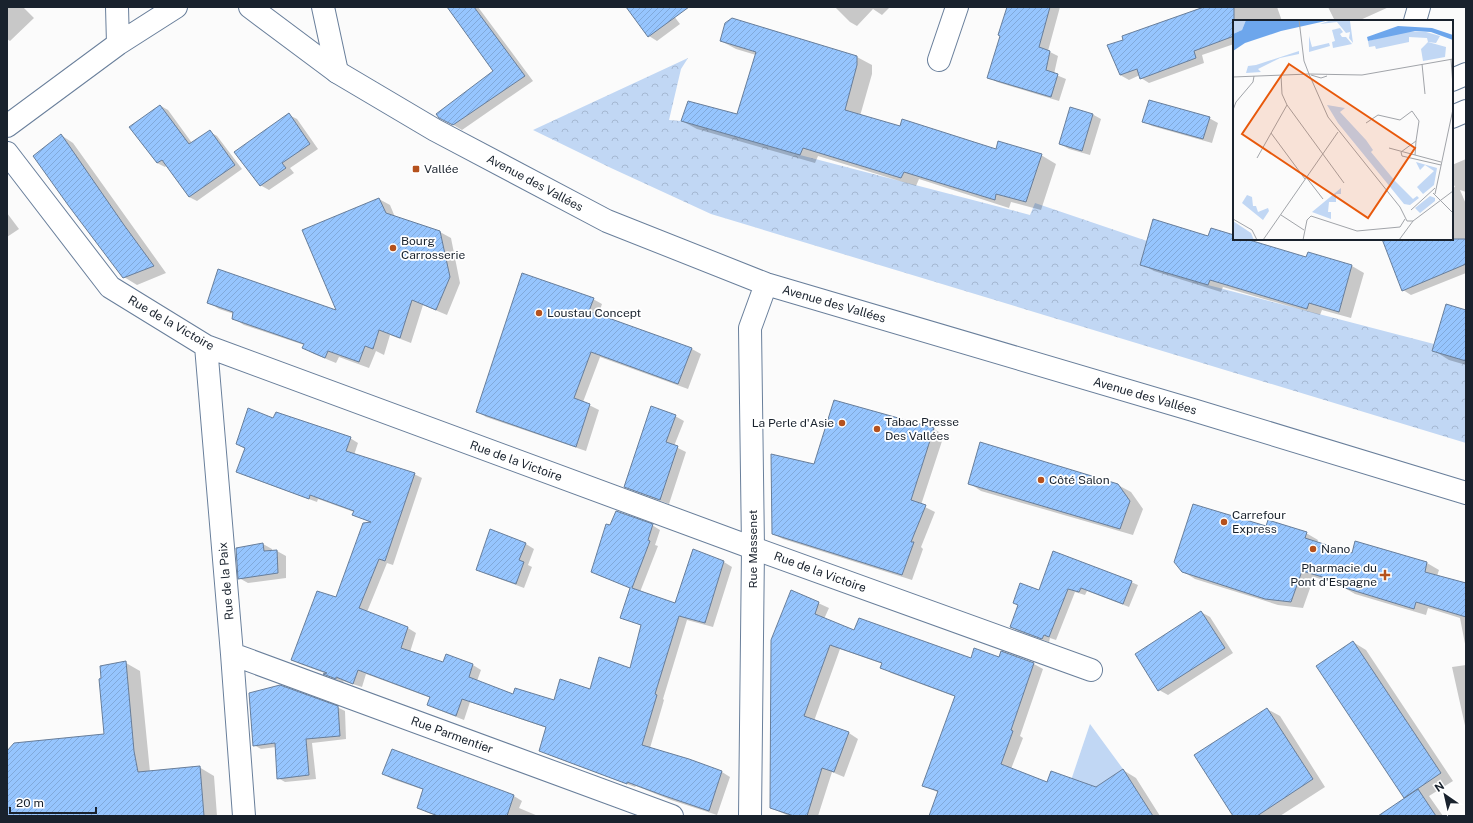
<svg xmlns="http://www.w3.org/2000/svg" width="1473" height="823" viewBox="0 0 1473 823" font-family="'Public Sans',sans-serif">
<style>
.grass{fill:#c1d7f4}
.forest{fill:url(#forest-crowns)}
.shadow{fill:#0003}
.building{fill:url(#building-hatch);stroke:#687e9a}
.lines{fill:none;stroke-linecap:round;stroke-linejoin:round}
.street-casing{stroke:#697f9b;stroke-width:24}
.secondary-casing{stroke:#697f9b;stroke-width:24}
.street{stroke:#fff;stroke-width:22}
.secondary{stroke:#fff;stroke-width:22}
.poi-dot{fill:#b5511d;stroke:#fff;stroke-width:1.5}
.labels{text-anchor:middle;stroke-width:3.5;stroke-linejoin:round;paint-order:stroke}
.poi-label{font-size:12px;fill:#19222d;stroke:#fff;text-anchor:start}
.street-label{font-size:12px;fill:#19222d;stroke:#fff}
.inset-road{fill:none;stroke:#a1a4a9;stroke-width:1}
.view{fill:#e8590c;fill-opacity:0.15;stroke:#e8590c;stroke-width:2}
.inset-edge{fill:none;stroke:#19222d;stroke-width:2}
</style>
<defs>
<pattern id="forest-crowns" width="20" height="18" patternUnits="userSpaceOnUse"><rect width="20" height="18" fill="#c1d7f4"/><path d="M2 6a3 3 0 1 1 6 0M12 15a3 3 0 1 1 6 0" fill="none" stroke="#a5b8d2"/></pattern>
<pattern id="building-hatch" width="6" height="6" patternUnits="userSpaceOnUse"><rect width="6" height="6" fill="#96c5fe"/><path d="M-1 1l2-2M0 6l6-6M5 7l2-2" fill="none" stroke="#81a9da"/></pattern>
</defs>
<rect width="100%" height="100%" fill="#fbfbfb"/>
<!-- grass -->
<path class="grass" d="M1090 724 1123 769 1087 793 1059 816Z"/>
<!-- forest -->
<path class="forest" d="M688 58 681 69 669 120 681 121 800 155 1030 215 1035 203 1147 241 1140 265 1208 285 1434 344 1432 351 1466 361V443L711 214 611 168 533 130Z"/>
<!-- shadow -->
<path class="shadow" d="M7 7H23L34 18 10 41 7 39Z
M448 7H478L533 81 462 130 440 117 494 72Z
M627 7H667L680 24 657 41 649 36Z
M835 7H890L882 15 873 9 857 26 850 22Z
M1008 7H1060L1048 51 1058 56 1054 74 1066 79 1059 101 997 82 988 77 1001 36Z
M1204 7H1277L1282 21H1234V44L1202 55 1204 63 1149 83 1141 78 1140 75 1129 80 1120 75 1195 10Z
M1328 7H1389L1358 21H1335Z
M721 41 857 57 872 65V74L860 116 900 127 997 150 1041 155 1056 164 1041 210 1011 202 1009 208 919 179 916 186 818 156 815 163 697 129 682 121 737 115 756 55 736 49Z
M161 106 168 110 192 143 210 132 217 136 242 169 197 201 189 197 167 165 165 167 157 163Z
M1092 114 1101 119 1090 155 1069 149 1060 144Z
M289 115 297 119 318 149 290 168 294 173 269 190 260 185Z
M1209 118 1218 123 1212 143 1152 126 1143 121Z
M61 135 73 143 166 273 137 285 124 277Z
M1466 159V192L1460 190 1466 204V273L1411 295 1403 290 1383 239H1452V188L1455 187 1452 181V165Z
M379 199 390 205 395 217 440 232 451 238 460 283 447 315 423 305 411 343 390 335 384 355 376 351 369 368 339 357 336 363 314 354 303 348 304 345 244 325 233 318 234 314 219 309 208 302 338 312Z
M7 213 19 229 7 237Z
M1234 236V239H1242L1307 258 1309 253 1352 266 1364 273 1351 318 1322 310 1320 315 1223 287 1221 292 1154 271 1141 264Z
M593 299 602 304 598 316 692 349 701 354 688 389 600 357 583 402 599 410 586 451 486 417 477 411Z
M1466 312V365L1449 360 1433 350Z
M835 401 934 429 944 435 921 505 935 512 921 547 923 549 912 580 783 539 773 534 815 465Z
M675 416 684 421 674 446 686 452 669 504 634 491 625 487Z
M274 419 350 438 358 443 354 455 414 474 422 478 393 565 387 563 367 612 408 628 416 633 410 652 443 663 473 665 481 670 477 681 514 695 555 702 590 691 631 669 642 626 622 617 631 588 600 576 592 572 652 525 660 530 655 545 658 546 640 592 676 604 694 551 724 562 732 567 713 627 687 620 663 699 664 700 650 748 688 760 722 772 730 777 717 815 671 800 636 786 635 787 549 755 540 750 547 728 470 702 464 720 436 709 428 704 431 698 366 674 362 687 343 681 344 683 333 678 326 675 327 674 300 664 292 659 337 599 372 523 354 514V512L318 499 317 502 246 476 238 471 245 449 237 444Z
M969 483 1118 485 1131 492 1143 509 1133 535 981 491Z
M1267 527 1306 533 1318 540 1317 543 1352 554 1356 543 1427 563 1439 570 1437 576 1466 585V649L1460 618 1428 608 1426 615 1355 594 1343 587V586L1314 577 1303 608 1278 605 1195 579 1182 571Z
M263 544 272 549V552L277 551 286 556V578L248 583 239 578Z
M526 544 534 549 528 565 532 567 524 588 486 574 478 570Z
M1131 582 1138 585 1129 607 1087 591 1085 595 1075 592 1056 640 1050 638 1049 642 1018 631 1011 627 1039 591Z
M792 591 829 608 824 619 854 631 971 660 1000 658 1034 664 1043 669 1020 736 1023 738 1011 769 1048 816H930L939 793 923 785 956 697 891 673 881 667 883 664 840 649 814 721 849 733 858 739 844 777 832 772 818 816H789L771 808Z
M1201 612 1210 617 1233 653 1168 695 1159 690 1136 655Z
M1353 642 1366 650 1453 781 1429 796 1443 816H1383L1407 798 1404 797Z
M126 663 140 671 150 772 199 767 214 776 217 816H7V751L105 735Z
M1466 665V730L1452 667Z
M337 707 345 711 346 739 312 743 316 779 285 782 278 778 276 747 261 749 254 745Z
M1267 709 1280 716 1325 787 1280 816H1234Z
M392 750 514 796 522 801 519 808 538 816H437L426 812 418 807 424 790 392 779 384 774Z
M1123 770 1136 778 1160 816H1102Z"/>
<!-- building -->
<path class="building" d="M447 7H474L525 76 453 125 439 118 436 114 493 71Z
M626 7H689L648 37Z
M1007 7H1050L1039 47 1050 51 1046 70 1058 74 1051 97 987 78 1000 36 998 35Z
M1204 7H1234V36L1194 51 1196 58 1140 79 1137 69 1120 75 1107 45 1123 40 1122 36Z
M732 18 857 56V65L845 110 900 126 902 119 996 149 998 141 1042 154 1026 202 996 194 995 200 904 172 901 178 803 148 800 155 681 121 688 101 737 114 756 52 720 41 725 23Z
M1149 100 1210 117 1203 139 1142 122Z
M160 105 189 144 210 130 235 165 189 197 162 160 157 163 129 127Z
M1070 107 1093 114 1082 151 1059 144Z
M289 113 310 144 282 163 286 168 260 186 234 152Z
M61 134 124 225 154 266 123 278 68 205 33 156Z
M379 198 386 213 440 231 450 277 436 310 412 300 400 338 379 330 373 349 365 346 359 362 328 351 325 358 302 348 304 344 232 319 233 312 207 303 218 269 336 310 302 230Z
M1153 219 1208 236 1211 228 1234 235V239H1246L1306 257 1308 252 1352 265 1339 312 1309 303 1307 309 1210 280 1208 285 1140 265Z
M1382 239H1466V264L1402 291Z
M522 273 594 298 589 311 692 348 678 384 591 352 574 398 590 404 576 447 476 412Z
M1446 304 1466 310V361L1432 351Z
M834 400 934 428 911 500 926 505 911 542H914L902 575 772 534 771 454 814 464Z
M651 406 676 415 666 442 678 446 660 500 624 487Z
M248 408 273 418 276 412 351 437 346 451 415 473 385 561 379 559 359 608 408 627 401 648 443 662 446 654 473 664 469 677 513 694 515 688 554 700 560 679 590 689 599 657 630 668 641 625 620 618 630 588 591 572 606 524 610 525 616 511 653 524 648 540 650 541 632 588 675 603 693 549 724 561 705 623 679 616 655 694 657 695 642 745 689 759 722 771 709 811 662 795 627 782V784L539 751 546 727 462 699 456 716 427 705 430 697 358 670 353 684 336 677V679L323 674 327 673 291 660 317 591 336 597 363 523 371 522 352 515 354 511 310 495 309 499 236 472 245 448 236 444Z
M980 442 1118 484 1130 501 1120 529 968 484Z
M1193 504 1266 526 1268 520 1307 532 1305 538 1352 553 1355 541 1427 562 1425 572 1466 583V617L1416 602 1414 609 1342 587 1343 583 1302 571 1291 602 1265 599 1182 572 1174 562Z
M490 529 526 543 519 560 524 562 516 584 476 570Z
M263 543 264 551 277 550 278 573 238 579 236 548Z
M1053 551 1132 581 1123 604 1081 588 1079 592 1068 589 1049 637 1044 635 1042 639 1010 627 1018 605 1013 603 1020 583 1039 590Z
M791 590 819 602 815 614 854 630 859 618 971 658 974 648 999 657 1001 651 1034 663 1011 730 1013 731 1001 764 1047 782 1051 771 1096 787 1123 769 1153 816H929L938 791 922 786 955 696 880 668 882 663 830 645 804 716 849 732 834 772 822 768 807 816H794L770 808 771 640Z
M1201 611 1225 648 1158 691 1135 654Z
M1353 641 1441 773 1404 798 1316 666Z
M126 661 134 751 138 772 200 766 204 816H7V751L14 743 104 734 99 679 101 678 100 666Z
M280 685 338 706 340 736 306 739 309 775 277 779 275 743 253 746 249 693Z
M1267 708 1313 779 1257 816H1233L1194 755Z
M392 749 514 795 507 816H438L417 808 423 789 382 774Z
M1418 789 1436 816H1378Z"/>
<g class="lines">
<defs>
<path id="street" d="M323 7 337 72
M1415 21 1419 7
M939 60 957 7
M1452 80 1466 74
M1452 117 1466 111
M7 153 110 287 206 346 753 548 1091 670
M206 346 232 654 244 816
M232 654 672 816"/>
<path id="secondary" d="M117 7 118 44
M250 7 337 72 435 130 607 221 766 284 1193 410 1466 493
M7 126 118 44 176 7
M750 816 753 548 750 328 766 284"/>
</defs>
<!-- street casing -->
<use href="#street" class="street-casing"/>
<!-- secondary casing -->
<use href="#secondary" class="secondary-casing"/>
<!-- street -->
<use href="#street" class="street"/>
<!-- secondary -->
<use href="#secondary" class="secondary"/>
</g>
<!-- markers -->
<g class="poi-dot">
<rect x="412" y="165" width="8" height="8" rx="2"/>
<circle cx="393" cy="248" r="4"/>
<circle cx="539" cy="313" r="4"/>
<circle cx="842" cy="423" r="4"/>
<circle cx="877" cy="429" r="4"/>
<circle cx="1041" cy="480" r="4"/>
<circle cx="1224" cy="522" r="4"/>
<circle cx="1313" cy="549" r="4"/>
<path d="M1383 569h4v4h4v4h-4v4h-4v-4h-4v-4h4z"/>
</g>
<g class="labels">
<!-- poi labels -->
<g class="poi-label">
<text x="424" y="173">Vallée</text>
<text x="401" y="245">Bourg<tspan x="401" dy="14">Carrosserie</tspan></text>
<text x="547" y="317">Loustau Concept</text>
<text x="885" y="426">Tabac Presse<tspan x="885" dy="14">Des Vallées</tspan></text>
<text x="834" y="427" text-anchor="end">La Perle d'Asie</text>
<text x="1049" y="484">Côté Salon</text>
<text x="1232" y="519">Carrefour<tspan x="1232" dy="14">Express</tspan></text>
<text x="1321" y="553">Nano</text>
<text x="1377" y="572" text-anchor="end">Pharmacie du<tspan x="1377" dy="14">Pont d'Espagne</tspan></text>
</g>
<!-- street labels -->
<g class="street-label">
<text transform="translate(535 183) rotate(28)" y="4">Avenue des Vallées</text>
<text transform="translate(834 304) rotate(16)" y="4">Avenue des Vallées</text>
<text transform="translate(171 323) rotate(30)" y="4">Rue de la Victoire</text>
<text transform="translate(1145 396) rotate(16)" y="4">Avenue des Vallées</text>
<text transform="translate(516 461) rotate(20)" y="4">Rue de la Victoire</text>
<text transform="translate(753 549) rotate(-90)" y="4">Rue Massenet</text>
<text transform="translate(820 572) rotate(20)" y="4">Rue de la Victoire</text>
<text transform="translate(226 581) rotate(-95)" y="4">Rue de la Paix</text>
<text transform="translate(452 735) rotate(20)" y="4">Rue Parmentier</text>
</g>
</g>
<!-- overview -->
<g transform="translate(1233 20)">
<rect width="220" height="220" fill="#fbfbfb"/>
<path d="M98 0 117 1 120 23 116 18 117 12 113 13 104 2 87 4ZM107 8 110 12 107 14 109 17H113L119 24 100 28 99 22 102 21 99 10ZM76 16 79 27 96 23 97 26 76 32ZM195 22 213 27 212 37 190 41 188 29ZM66 31V34L47 38 25 49 28 52 13 53 15 46 23 45ZM183 142 204 148 201 165 190 174 184 167 201 151 192 145 187 150ZM108 168V174H103V182H96L95 192H98V199L79 192ZM197 176 202 178V181L187 193 182 188Z" fill="#c1d7f4"/>
<path d="M0 0H13L9 10 0 14ZM94 85 112 88 107 92 133 120 140 130 138 132 162 161 180 179 184 176 186 178 177 185 171 184 105 103Z" fill="#c1d7f4"/>
<path d="M0 201 18 213 21 220H0Z" fill="#c1d7f4"/>
<path d="M172 11 193 12 207 16 203 23 195 22 194 18 176 17V22L143 29 142 26 136 27 135 21ZM14 175 19 177 20 186H23L25 192 35 188 36 191 30 200 9 183Z" fill="#c1d7f4"/>
<path d="M13 0H97L48 11 12 23 0 31V14L9 10ZM165 6 199 8 220 15V20L198 12 182 11 135 21 134 17Z" fill="#6da6ec"/>
<path class="inset-road" d="M66 0 71 41 76 54M218 39 220 66M189 44 192 74M76 54 95 97 167 187 174 201H180L220 171M76 54 129 55 220 39M48 55 49 74 54 85 111 163M78 55 88 58 94 56M0 57 76 54M0 90 3 82 20 62 21 56M133 103 145 95 167 100 179 91 186 101 183 121M38 113 72 159M156 128 182 135M24 138 54 85M208 145 169 136 168 132 183 121 182 135 208 142M73 157 90 179M200 173 220 193M202 174 220 89M178 190 202 168M48 195 71 210M0 199 19 210 24 220M30 220 105 112M70 220 74 200 78 196 124 211 167 207 172 199M166 220 180 201"/>
<path class="view" d="M56 44 182 128 135 198 9 114Z"/>
<rect width="220" height="220" class="inset-edge"/>
</g>
<!-- border -->
<rect width="1473" height="823" fill="none" stroke="#19222d" stroke-width="16"/>
<!-- north arrow -->
<g transform="translate(1445 795) rotate(326)" stroke="#ffffff" stroke-width="3" paint-order="stroke">
<path d="M0-3L7 15L0 10L-7 15Z" fill="#19222d"/>
<text y="-6" font-size="11" font-weight="bold" text-anchor="middle" fill="#19222d">N</text>
</g>
<!-- scale -->
<path d="M10 807v6h86v-6" fill="none" stroke="#19222d" stroke-width="2"/>
<text x="16" y="807" font-size="12" fill="#19222d" stroke="#ffffff" stroke-width="3" paint-order="stroke">20 m</text>
</svg>
